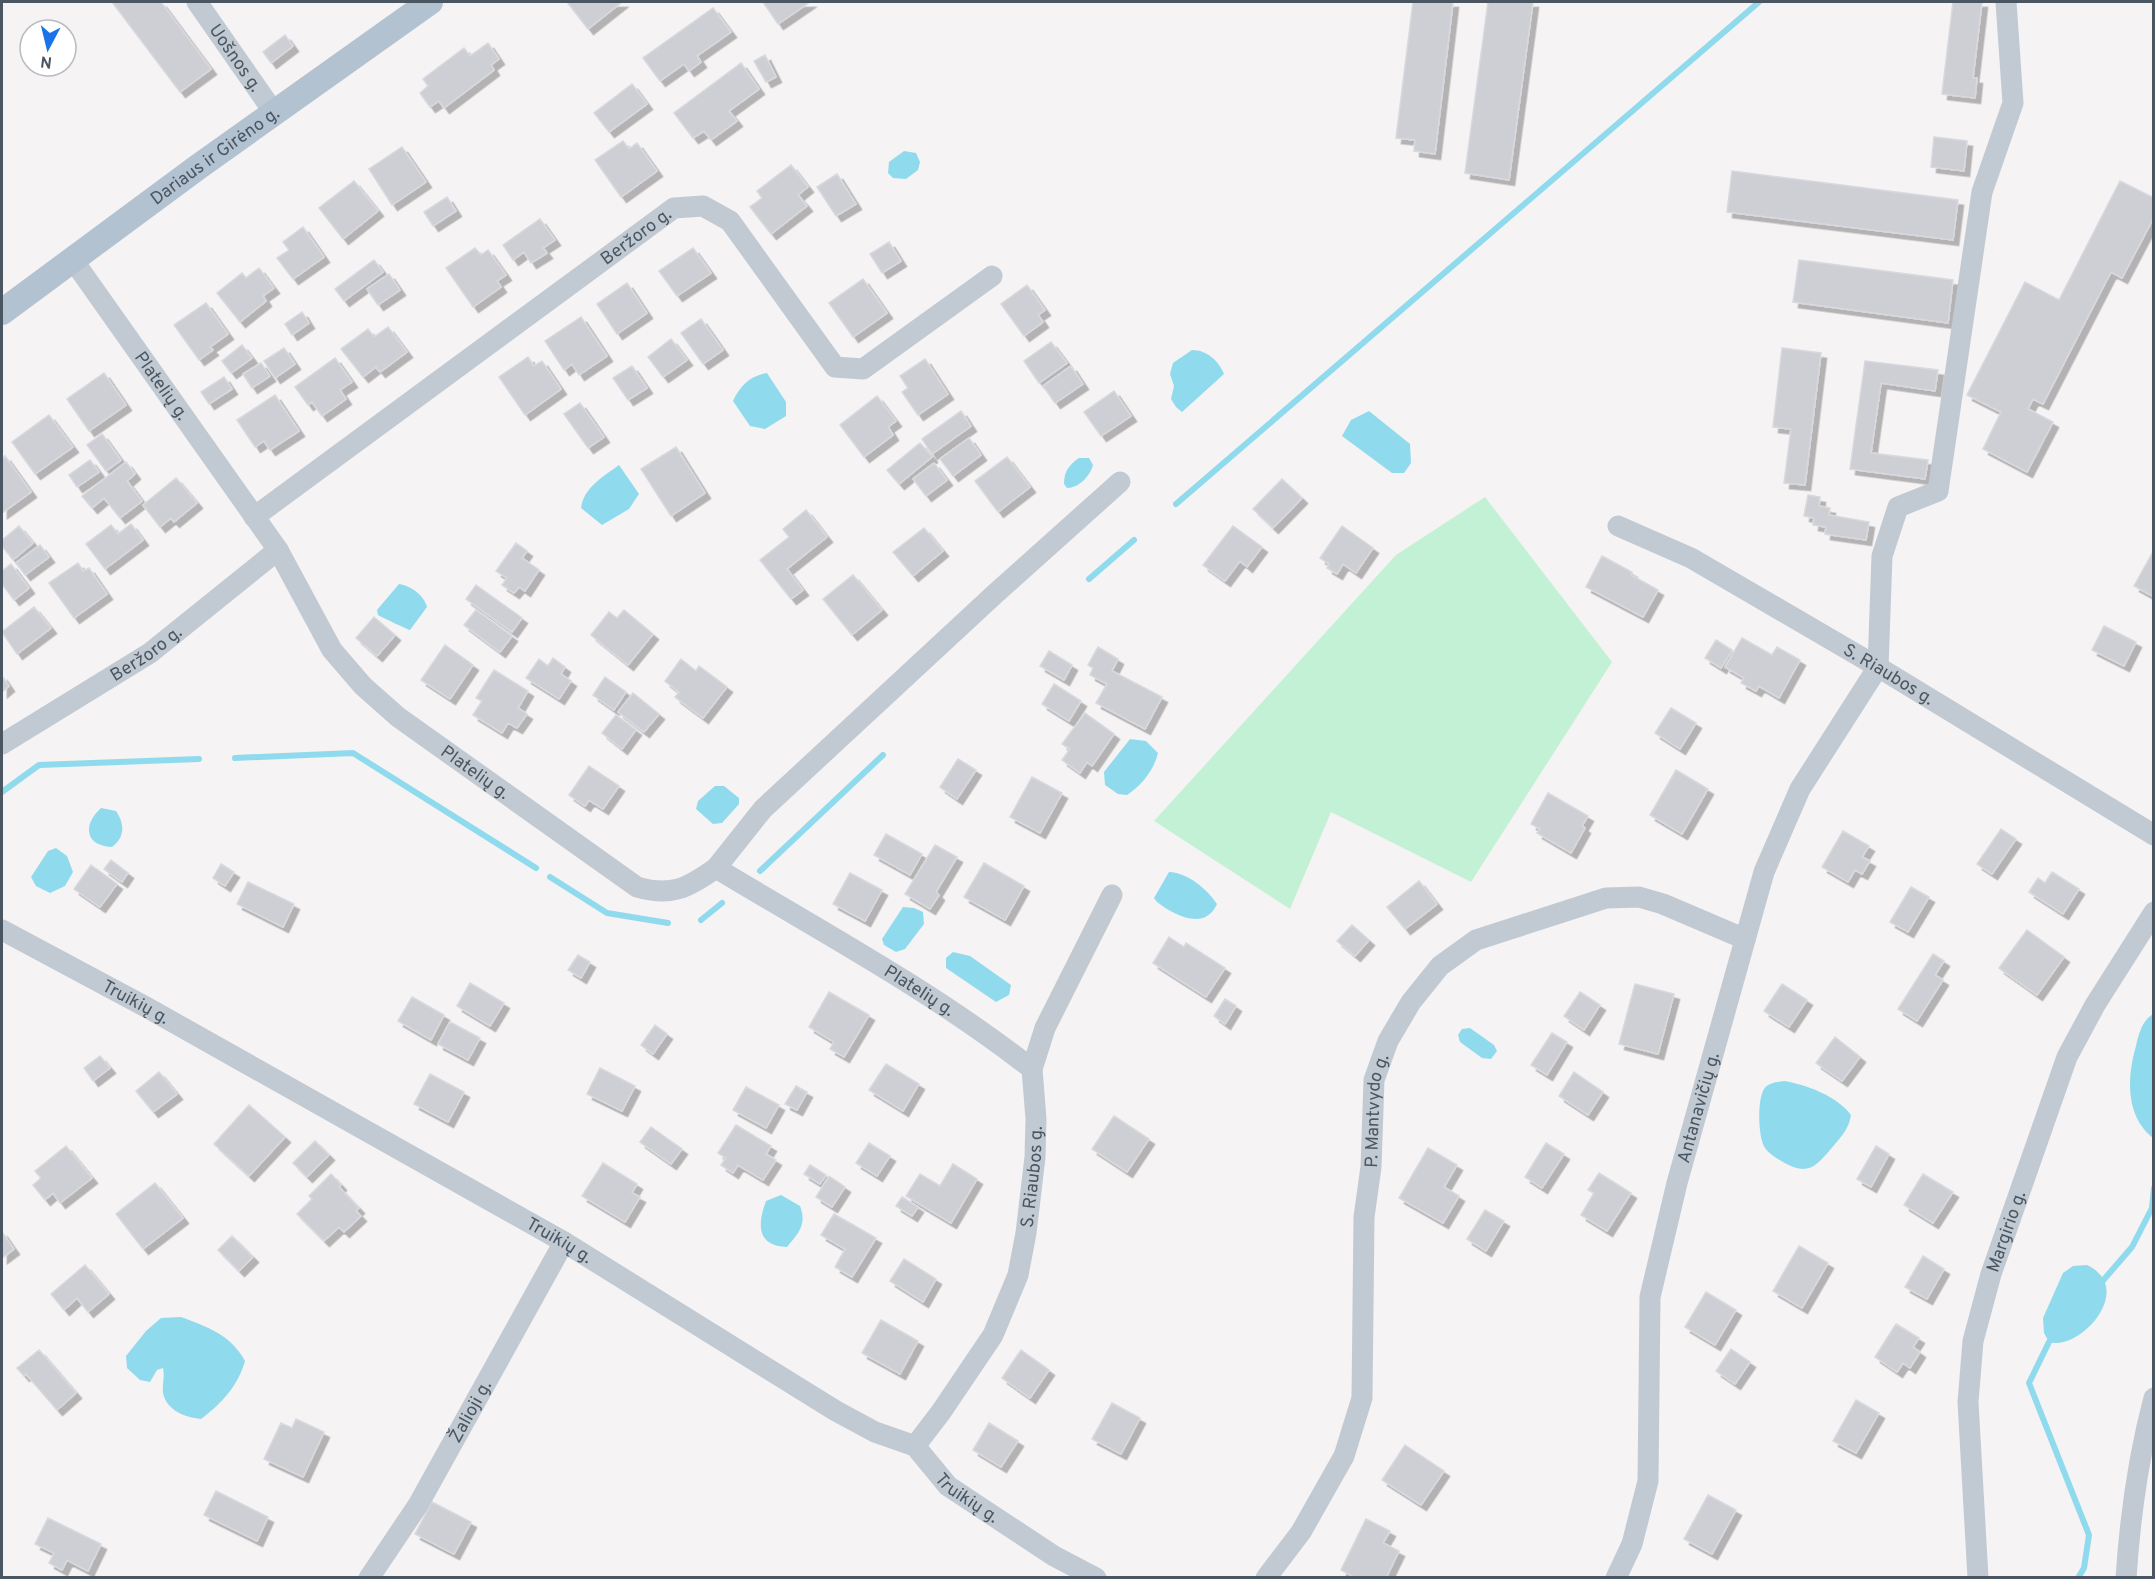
<svg xmlns="http://www.w3.org/2000/svg" width="2155" height="1579" viewBox="0 0 2155 1579" font-family="Overpass,sans-serif">
<style>
.green{fill:#c3f1d5}
.water{fill:#90daee}
.lines{fill:none;stroke-linecap:round;stroke-linejoin:round}
.stream{stroke:#90daee;stroke-width:6}
.building{fill:#cdcfd5;stroke:#d7d9de;stroke-width:1.5;filter:url(#shadow)}
.minor{stroke:#c1cad2;stroke-width:21}
.major{stroke:#b3c2d1;stroke-width:26}
.labels{text-anchor:middle;stroke-width:4.5;stroke-linejoin:round;paint-order:stroke}
.street-label{font-size:18px;fill:#4a5661;stroke:#fff}
</style>
<defs>
<filter id="shadow"><feDropShadow dx="5.5" dy="5.5" stdDeviation="0" flood-color="#0004"/></filter>
</defs>
<rect width="100%" height="100%" fill="#f5f3f3"/>
<!-- green -->
<path class="green" d="M1485 497 1612 662 1471 882 1331 812 1290 909 1154 821 1396 555Z"/>
<!-- water -->
<path class="water" d="M904 151 916 153 920 162 918 170 906 179 893 178 888 173 889 162Z
M1192 350C1207 350 1219 361 1224 374L1182 412 1176 407 1171 399 1174 386 1170 374 1173 363Z
M767 373 786 402V416L765 429 750 426 733 401C740 386 750 376 767 373Z
M1369 411 1410 444 1411 463 1404 473H1392L1342 436 1351 420Z
M1079 458H1089L1093 465C1090 476 1079 488 1067 488L1064 484C1064 471 1069 465 1079 458Z
M619 465 639 494 629 509 602 525 581 508C584 487 603 477 619 465Z
M399 584C411 586 424 595 427 607L410 630C407 629 381 617 378 615L377 610Z
M1130 739 1146 741 1158 753C1154 770 1142 785 1127 795L1118 794 1105 785 1104 772Z
M715 786H724L739 798V804L722 823 713 824 696 809 698 801Z
M101 808 116 811C125 824 125 837 112 847 84 846 83 824 101 808Z
M56 848 67 856 73 872 65 886 50 893 36 886 31 877 48 851Z
M1169 872C1188 873 1207 889 1217 904 1205 931 1175 916 1157 902L1154 898Z
M903 907 914 908 923 912 924 924 905 949 896 952 884 945 882 939Z
M953 952 970 956 1011 985 1009 995 996 1002 946 968V958Z
M2153 1014V1138C2125 1116 2127 1077 2136 1046 2139 1033 2142 1021 2153 1014Z
M1470 1028 1494 1045 1497 1051 1491 1059 1482 1058 1460 1042 1458 1035 1462 1029Z
M1784 1081C1807 1085 1837 1096 1851 1115 1849 1130 1839 1139 1830 1150 1814 1169 1806 1175 1783 1162 1777 1158 1770 1155 1765 1148 1758 1138 1757 1100 1764 1089 1768 1083 1777 1082 1784 1081Z
M781 1195 800 1206C807 1224 799 1233 787 1247 757 1246 757 1225 766 1201Z
M2087 1265C2137 1289 2079 1352 2049 1342L2044 1333 2043 1318 2063 1273 2073 1266Z
M181 1317C208 1327 231 1335 245 1361 238 1386 221 1404 201 1419 185 1417 167 1411 163 1393 162 1385 165 1377 163 1368L157 1370 150 1382 140 1380 127 1368 126 1356 146 1331 161 1318Z"/>
<g class="lines">
<!-- stream -->
<path class="stream" d="M1176 504 1759 2
M1089 579 1134 540
M235 758 353 753 536 868
M2 792 39 765 199 759
M760 871 883 755
M550 877 607 913 668 923
M701 920 722 903
M2100 1284 2132 1247 2152 1208 2154 1188
M2053 1337 2049 1342 2029 1383 2089 1535 2084 1568 2078 1578"/>
</g>
<!-- building -->
<path class="building" d="M112 2H161L211 69 180 92Z
M567 2H622L588 29Z
M763 2H810L778 24Z
M1413 2H1453L1435 154 1414 151 1415 140 1396 138Z
M1488 2H1533L1509 180 1465 173Z
M1953 2H1982L1973 78H1977L1975 98 1942 94Z
M713 8 731 32 697 56 701 62 689 71 684 64 660 81 643 58Z
M285 35 293 46 271 63 263 52Z
M488 43 499 59 491 65 494 70 444 108 439 101 430 107 420 93 428 86 423 79 464 48 470 56Z
M765 55 776 77 766 82 754 61Z
M741 63 759 89 729 111 737 121 711 140 704 131 693 138 674 113Z
M632 84 647 104 609 132 594 113Z
M1934 137 1967 141 1964 171 1931 167Z
M623 141 629 149 637 143 657 171 621 197 595 160Z
M402 147 426 182 392 205 369 169Z
M791 165 808 187 798 195 807 206 771 234 750 207 762 198 757 191Z
M1732 171 1958 200 1953 240 1727 212Z
M837 174 856 204 836 216 817 187Z
M354 181 378 211 343 239 319 208Z
M2120 181 2154 198V217L2122 278 2111 272 2043 404 2033 399 2028 409 2053 422 2027 472 1983 449 2001 412 1967 395 2025 282 2059 300Z
M447 197 456 211 433 226 424 212Z
M540 219 555 240 543 248 547 253 531 263 524 252 513 260 503 245Z
M303 227 324 257 293 279 277 258 289 250 283 242Z
M889 242 901 261 882 273 870 254Z
M475 248 481 255 488 250 506 275 497 281 501 287 473 307 446 268Z
M693 248 711 273 677 296 659 271Z
M374 260 383 272 344 301 335 289Z
M1799 260 1953 280 1948 323 1793 302Z
M259 268 274 288 263 296 266 301 240 322 217 293 242 273 246 278Z
M389 274 400 290 378 305 367 289Z
M863 279 887 313 853 337 829 303Z
M627 283 647 313 617 334 597 304Z
M1027 285 1045 310 1038 315 1043 322 1024 336 1001 304Z
M206 303 228 334 210 347 213 350 199 360 174 325Z
M302 312 309 323 292 335 285 324Z
M581 317 607 356 579 375 572 364 564 370 545 341Z
M701 319 723 350 703 364 681 333Z
M388 327 407 352 380 372 376 367 363 377 341 349 368 329 374 337Z
M671 339 687 360 663 377 648 357Z
M1051 342 1067 363 1039 383 1024 361Z
M242 345 252 358 231 373 222 361Z
M284 348 295 364 275 378 264 361Z
M1782 348 1821 353 1805 485 1784 483 1791 429 1773 427Z
M528 357 534 366 542 361 561 389 525 415 499 377Z
M335 358 352 382 340 390 346 399 322 416 312 402 308 405 295 387Z
M925 359 948 394 918 415 902 392 908 388 900 376Z
M1865 361 1938 370 1935 391 1881 383 1871 453 1928 460 1925 479 1850 469Z
M261 363 270 376 252 388 243 374Z
M632 366 647 388 628 400 613 378Z
M1071 366 1083 384 1055 403 1043 386Z
M104 373 126 405 89 431 67 399Z
M224 377 232 389 209 404 201 392Z
M1114 391 1131 416 1101 436 1084 412Z
M275 395 299 431 270 450 264 441 255 447 237 420Z
M877 396 896 421 888 427 893 435 864 457 840 425Z
M580 403 604 437 588 448 564 414Z
M961 411 971 426 932 454 922 439Z
M49 415 73 447 35 474 12 442Z
M102 434 121 460 106 471 87 445Z
M969 438 981 455 953 476 940 459Z
M920 443 932 457 899 484 887 470Z
M676 447 705 493 671 516 641 469Z
M5 456 31 492 2 513V459Z
M1007 457 1030 487 998 512 975 481Z
M90 460 99 472 77 487 69 475Z
M126 462 135 474 127 481 142 501 120 518 104 498 92 508 82 496Z
M934 463 947 480 926 496 913 479Z
M176 478 197 503 174 522 171 518 160 527 143 505Z
M1282 479 1302 498 1273 528 1253 509Z
M1808 495 1820 497 1819 506 1830 508 1829 515 1869 522 1866 540 1825 534 1826 527 1813 525 1814 518 1804 516Z
M806 510 827 537 787 569 803 590 791 599 760 560 789 537 783 529Z
M131 524 143 540 105 569 86 544 111 525 118 534Z
M19 526 33 543 13 560 2 546V540Z
M1233 526 1262 547 1247 567 1240 561 1225 581 1203 565Z
M1342 526 1373 548 1356 573 1343 564 1337 574 1327 568 1329 564 1320 558Z
M924 528 943 551 913 576 893 552Z
M516 543 527 551 522 558 539 570 525 591 519 587 514 593 502 585 507 578 496 571Z
M40 545 49 557 25 575 16 563Z
M2154 550V597L2134 586Z
M1602 556 1632 572 1631 575 1658 590 1643 617 1586 587Z
M78 563 83 571 89 568 107 594 74 618 49 583Z
M11 564 29 588 14 600 2 584V571Z
M853 575 882 610 852 635 823 599Z
M476 585 522 618 512 632 466 599Z
M34 607 51 628 17 654 2 632Z
M476 610 512 636 500 652 464 625Z
M624 610 653 634 628 665 591 635 609 612 617 618Z
M374 617 395 635 377 656 356 638Z
M2104 626 2136 642 2124 666 2092 650Z
M1742 638 1772 655 1777 647 1800 660 1779 698 1759 686 1756 691 1741 683 1744 678 1725 667Z
M1716 640 1732 650 1721 668 1705 658Z
M445 645 473 665 450 699 421 680Z
M1098 647 1118 659 1112 671 1162 697 1145 729 1096 703 1107 684 1090 675 1093 668 1088 665Z
M1049 651 1072 665 1064 680 1040 666Z
M553 658 565 667 561 674 571 681 559 699 526 678 539 659 548 666Z
M681 659 696 671 699 666 727 687 703 718 675 697 679 692 665 681Z
M494 670 528 691 518 708 527 714 517 728 508 723 502 733 473 715 482 701 476 698Z
M2 676 9 686 2 692Z
M605 677 626 692 614 710 593 695Z
M1054 684 1081 701 1069 721 1042 704Z
M633 693 659 714 644 732 618 712Z
M1671 708 1696 723 1680 749 1655 733Z
M1085 713 1114 734 1092 766 1087 762 1080 773 1062 760 1070 749 1062 744Z
M616 715 636 730 622 749 602 733Z
M958 759 976 770 957 799 940 787Z
M589 766 619 786 603 809 589 800 585 806 569 795Z
M1676 770 1708 789 1682 834 1650 815Z
M1032 777 1062 793 1040 833 1010 817Z
M1548 793 1588 816 1582 826 1585 828 1571 853 1537 833 1540 829 1531 824Z
M2001 829 2016 839 1992 874 1977 864Z
M1843 831 1869 846 1862 857 1870 861 1862 874 1855 870 1848 882 1822 867Z
M886 834 922 854 910 875 874 855Z
M935 845 957 857 936 892 939 895 930 909 905 894Z
M111 860 128 873 122 882 104 869Z
M984 863 1024 886 1005 920 964 897Z
M221 864 234 872 225 886 213 878Z
M91 865 117 884 100 907 74 889Z
M2052 872 2079 889 2063 914 2029 892 2038 878 2045 883Z
M850 873 882 890 865 921 833 904Z
M1419 881 1437 904 1405 929 1387 907Z
M248 882 294 904 283 927 237 904Z
M1911 887 1929 897 1908 932 1890 922Z
M1352 925 1369 940 1355 956 1337 941Z
M2027 930 2064 957 2037 995 1999 968Z
M1169 937 1184 947 1186 943 1225 968 1206 997 1153 963Z
M1933 954 1944 961 1935 975 1943 980 1917 1021 1898 1009Z
M578 955 590 962 581 978 568 970Z
M470 983 504 1003 490 1026 457 1006Z
M1635 984 1674 994 1658 1054 1619 1044Z
M1782 984 1807 1000 1789 1027 1764 1011Z
M829 992 869 1015 844 1057 830 1049 834 1042 809 1027Z
M1580 992 1600 1005 1584 1030 1564 1016Z
M412 997 444 1015 431 1040 398 1021Z
M1225 999 1236 1006 1225 1024 1214 1016Z
M450 1022 480 1038 468 1060 438 1044Z
M655 1025 667 1034 653 1054 641 1045Z
M1552 1033 1567 1042 1547 1075 1531 1065Z
M1835 1037 1860 1057 1842 1081 1816 1063Z
M100 1056 110 1068 93 1081 84 1068Z
M886 1064 919 1084 903 1111 869 1090Z
M600 1068 635 1086 622 1111 587 1094Z
M159 1072 177 1094 153 1112 136 1091Z
M1574 1072 1603 1092 1588 1115 1559 1096Z
M430 1074 464 1092 448 1122 414 1104Z
M796 1086 807 1092 797 1110 785 1104Z
M746 1087 779 1105 766 1128 733 1110Z
M249 1105 285 1137 249 1176 214 1144Z
M1114 1116 1149 1139 1127 1172 1092 1149Z
M736 1125 771 1146 766 1154 776 1160 763 1180 738 1165 733 1173 721 1165 726 1158 718 1153Z
M651 1127 682 1149 671 1164 640 1142Z
M315 1141 329 1155 307 1177 293 1163Z
M869 1143 890 1156 877 1176 856 1163Z
M1546 1143 1564 1154 1542 1188 1525 1177Z
M66 1146 92 1178 60 1203 53 1193 45 1200 33 1185 41 1178 35 1171Z
M1876 1146 1889 1154 1871 1187 1857 1179Z
M1428 1148 1457 1165 1444 1187 1459 1196 1443 1223 1399 1198Z
M603 1163 637 1184 632 1193 640 1197 625 1222 582 1196Z
M953 1164 977 1179 951 1223 906 1196 920 1174 940 1186Z
M810 1165 826 1175 820 1184 804 1174Z
M1599 1173 1631 1193 1607 1231 1581 1215 1594 1193 1588 1190Z
M331 1174 341 1185 339 1187 359 1208 356 1211 361 1216 344 1232 339 1227 324 1241 297 1214 312 1199 309 1196Z
M1923 1174 1953 1192 1933 1223 1904 1205Z
M829 1176 845 1187 832 1207 816 1197Z
M155 1183 183 1218 143 1249 116 1214Z
M902 1197 918 1207 912 1216 896 1206Z
M1485 1210 1504 1221 1486 1251 1467 1239Z
M834 1214 876 1238 852 1277 835 1267 845 1249 821 1235Z
M2 1232 14 1249 2 1258Z
M232 1236 253 1257 239 1271 218 1250Z
M1799 1246 1828 1263 1802 1308 1773 1291Z
M1923 1256 1944 1269 1927 1299 1905 1287Z
M904 1259 936 1279 923 1302 890 1281Z
M85 1265 109 1294 88 1312 77 1298 64 1310 51 1294Z
M1706 1292 1736 1310 1715 1345 1685 1327Z
M881 1320 918 1341 900 1374 862 1353Z
M1896 1324 1919 1338 1913 1347 1920 1352 1910 1368 1903 1363 1897 1372 1875 1357Z
M1731 1349 1750 1362 1735 1384 1716 1371Z
M39 1350 76 1393 57 1410 26 1374 24 1376 17 1368Z
M1021 1350 1049 1370 1030 1398 1002 1378Z
M1856 1400 1879 1413 1856 1453 1833 1441Z
M1112 1403 1140 1418 1121 1454 1092 1439Z
M296 1419 324 1432 303 1477 264 1459 281 1423 292 1428Z
M989 1423 1018 1441 1001 1467 973 1450Z
M1405 1445 1444 1471 1421 1505 1382 1480Z
M216 1491 268 1517 257 1541 204 1515Z
M1708 1495 1736 1510 1712 1554 1684 1539Z
M432 1502 471 1522 454 1554 415 1534Z
M48 1518 101 1544 88 1571 67 1560 62 1570 49 1563 54 1553 35 1544Z
M1366 1519 1390 1531 1383 1543 1399 1551 1386 1578H1356L1341 1570Z"/>
<g class="lines">
<!-- minor -->
<g class="minor">
<path id="s1" d="M197 2 275 114"/>
<path id="s2" d="M73 260 278 550 332 650 363 686 398 717 637 887C671 897 688 888 716 868 822 932 934 992 1032 1069"/>
<path id="s3" d="M254 517 674 208 703 206 730 221 835 367 863 369 992 276"/>
<path id="s4" d="M1618 526 1691 558 1878 667 2154 835"/>
<path id="s5" d="M2 744 150 653 278 550"/>
<path d="M716 868 763 809 996 593 1120 482"/>
<path id="s6" d="M2 930 146 1007 564 1242 836 1411 875 1432 915 1446 948 1486 1054 1556 1096 1578"/>
<path id="s7" d="M915 1446 941 1412 993 1335 1018 1275 1026 1233 1035 1157 1036 1119 1032 1069 1045 1028 1112 895"/>
<path id="s8" d="M369 1578 418 1505 564 1242"/>
<path id="s9" d="M1266 1578 1301 1532 1344 1456 1362 1398 1364 1217 1371 1167 1374 1080 1388 1041 1411 1002 1440 966 1476 940 1606 898 1639 897 1663 904 1745 939"/>
<path id="s10" d="M1616 1578 1632 1544 1648 1481 1650 1297 1677 1183 1764 872 1800 789 1878 667 1882 556 1898 507 1938 491 1982 192 2013 103 2006 2"/>
<path id="s11" d="M1978 1578 1968 1402 1973 1341 1991 1274 2067 1057 2095 1005 2154 912"/>
<path d="M2126 1578C2130 1517 2138 1458 2154 1398"/>
</g>
<!-- major -->
<path class="major" id="s12" d="M2 312 198 167 430 2"/>
</g>
<g class="labels">
<!-- street labels -->
<g class="street-label">
<text dy="6" stroke="none"><textPath href="#s1" startOffset="68">Uošnos g.</textPath></text>
<text dy="6" stroke="none"><textPath href="#s12" startOffset="264">Dariaus ir Girėno g.</textPath></text>
<text dy="6" stroke="none"><textPath href="#s3" startOffset="474">Beržoro g.</textPath></text>
<text dy="6" stroke="none"><textPath href="#s2" startOffset="154">Platelių g.</textPath></text>
<text dy="6" stroke="none"><textPath href="#s5" startOffset="170">Beržoro g.</textPath></text>
<text dy="6" stroke="none"><textPath href="#s4" startOffset="309">S. Riaubos g.</textPath></text>
<text dy="6" stroke="none"><textPath href="#s2" startOffset="658">Platelių g.</textPath></text>
<text dy="6" stroke="none"><textPath href="#s2" startOffset="1179">Platelių g.</textPath></text>
<text dy="6" stroke="none"><textPath href="#s6" startOffset="152">Truikių g.</textPath></text>
<text dy="6" stroke="none"><textPath href="#s10" startOffset="482">Antanavičių g.</textPath></text>
<text dy="6" stroke="none"><textPath href="#s9" startOffset="494">P. Mantvydo g.</textPath></text>
<text dy="6" stroke="none"><textPath href="#s7" startOffset="300">S. Riaubos g.</textPath></text>
<text dy="6" stroke="none"><textPath href="#s11" startOffset="352">Margirio g.</textPath></text>
<text dy="6" stroke="none"><textPath href="#s6" startOffset="638">Truikių g.</textPath></text>
<text dy="6" stroke="none"><textPath href="#s8" startOffset="195">Žalioji g.</textPath></text>
<text dy="6" stroke="none"><textPath href="#s6" startOffset="1124">Truikių g.</textPath></text>
</g>
</g>
<!-- border -->
<rect width="2155" height="1579" fill="none" stroke="#4a5661" stroke-width="6"/>
<!-- north arrow -->
<g transform="translate(48 48) rotate(187)"><circle r="28" fill="#ffffff" stroke="#b7bbc0" stroke-width="1.5"/>
<path d="M0-4.5L10 22L0 15L-10 22Z" fill="#1a73e8"/>
<text y="-9" font-size="16" font-weight="bold" text-anchor="middle" fill="#4a5661">N</text>
</g>
</svg>
